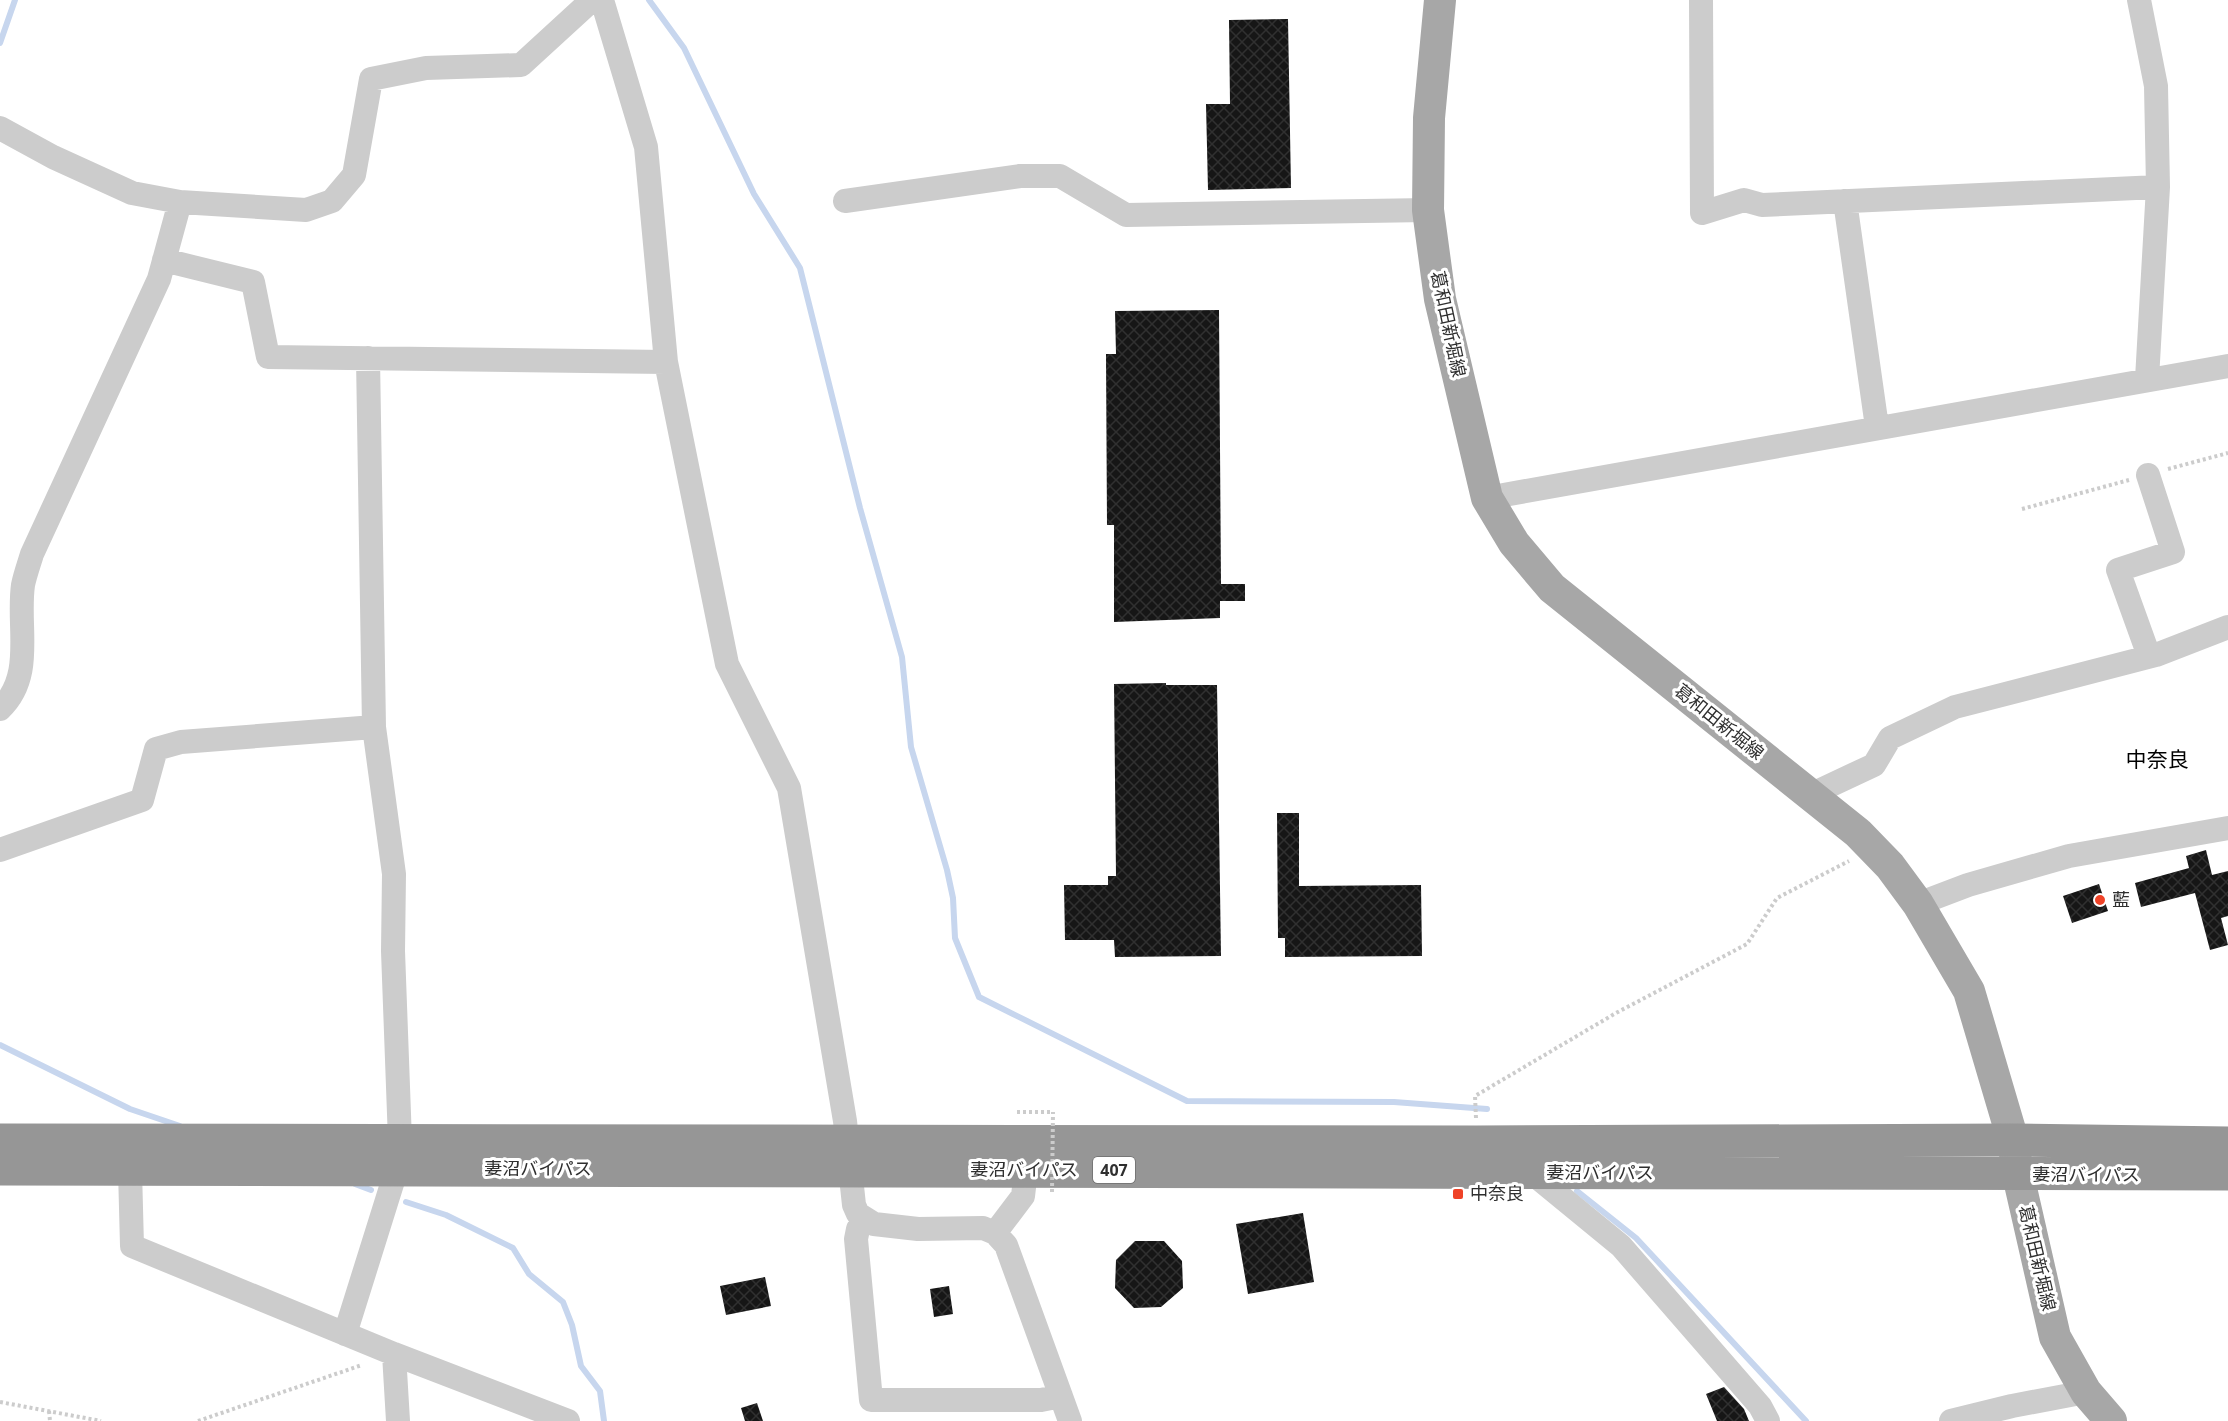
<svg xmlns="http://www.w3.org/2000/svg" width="2228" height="1421" viewBox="0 0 2228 1421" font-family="'Noto Sans','Noto Sans JP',sans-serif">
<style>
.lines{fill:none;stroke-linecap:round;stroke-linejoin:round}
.stream{stroke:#c7d6ee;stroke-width:6}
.building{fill:url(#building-cross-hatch)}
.path{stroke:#ccc;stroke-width:4;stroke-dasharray:3 3;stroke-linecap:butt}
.minor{stroke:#ccc;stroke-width:24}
.major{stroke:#a7a7a7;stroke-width:32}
.highway{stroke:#969696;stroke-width:33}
.path-bridge{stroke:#ccc;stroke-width:4;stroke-dasharray:3 3;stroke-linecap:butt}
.poi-dot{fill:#ef4227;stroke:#fff;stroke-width:2}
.labels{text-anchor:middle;stroke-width:6;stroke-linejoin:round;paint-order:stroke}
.shield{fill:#fff;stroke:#6d6d6d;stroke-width:1.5}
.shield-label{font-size:16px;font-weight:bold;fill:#2f2f2f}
.street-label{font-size:18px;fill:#2f2f2f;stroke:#fff}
.poi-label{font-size:18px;fill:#2f2f2f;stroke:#fff;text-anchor:start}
.quarter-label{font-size:21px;fill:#000;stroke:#fff}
</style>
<defs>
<pattern id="building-cross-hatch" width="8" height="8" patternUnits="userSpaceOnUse" patternTransform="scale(1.5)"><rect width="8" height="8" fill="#161616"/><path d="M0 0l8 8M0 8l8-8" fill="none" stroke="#303030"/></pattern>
</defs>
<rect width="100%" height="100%" fill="#fff"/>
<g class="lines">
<!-- stream -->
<path class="stream" d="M649 0 684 48 754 194 800 268 860 508 902 657 911 747 947 870 953 898 955 938 979 997 1187 1101 1394 1102 1487 1109
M0 43 15 0
M0 1045 130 1109 180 1126
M355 1184 371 1190
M1577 1191 1636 1238 1806 1421
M406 1202 446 1215 513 1248 529 1274 563 1302 572 1325 581 1366 600 1391 604 1421"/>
</g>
<!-- building -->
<path class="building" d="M1288 19 1291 188 1208 190 1206 104H1230L1229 20Z
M1219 310 1221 584H1245V601H1220V618L1114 622V525H1107L1106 354H1116L1115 311Z
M1166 683V685H1217L1221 956 1115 957 1114 940H1065L1064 885H1108V876H1116L1114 684Z
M1277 813H1299V886L1421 885 1422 956 1285 957V938H1278Z
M2206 850 2212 875 2228 871V916L2221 918 2228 945 2210 950 2195 893 2141 907 2135 883 2189 868 2186 856Z
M2099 884 2108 911 2072 923 2063 896Z
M1303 1213 1314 1282 1248 1294 1236 1224Z
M1135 1241H1164L1182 1261 1183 1288 1161 1307 1134 1308 1115 1288 1116 1260Z
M765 1277 771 1306 726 1315 720 1286Z
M949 1286 953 1314 934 1317 930 1289Z
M1724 1387 1744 1409 1749 1421H1717L1706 1394Z
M757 1403 763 1421H745L741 1408Z"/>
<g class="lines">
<!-- path -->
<path class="path" d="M2168 469 2228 453
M2022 509 2129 480
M1017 1112H1053
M1476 1118 1475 1096 1616 1013 1747 944 1777 898 1849 861
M0 1402 101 1421
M49 1411 50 1421
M198 1421 362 1365"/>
<!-- minor -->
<path class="minor" d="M602 0 646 147 666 362 727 664 789 788 845 1121 854 1205 858 1214 874 1224 918 1229 983 1228 995 1233 1006 1245 1070 1421
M1701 0 1702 213 1744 200 1762 205 2158 187
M2139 0 2156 86 2158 187 2147 379
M0 128 53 157 132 193 180 202 306 210 332 201 354 175 371 79 426 68 521 65 592 0
M845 201 1020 176H1060L1126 215 1428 210
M1845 201 1877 427
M164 260 253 282 268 357 666 362
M368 358 374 727 394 874 393 951 400 1141
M2148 475 2173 552 2118 570 2149 656
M1487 498 2228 366
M0 709C35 676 17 627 23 585 25 575 29 564 32 554L159 279 180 202
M1810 795 1874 765 1890 738 1955 707 2156 655 2228 627
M0 850 142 800 156 749 181 742 374 727
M1918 904 1968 885 2069 856 2228 828
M130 1170 132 1246 394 1354 568 1421
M1532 1173 1621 1246 1760 1406 1768 1421
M864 1220 858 1229 856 1239 871 1400H1041L1061 1396
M995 1233 1023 1196 1026 1170
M345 1334 397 1168
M394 1354 398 1421
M1951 1421 2012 1406 2086 1392"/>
<!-- major -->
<path class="major" d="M1440 0 1429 118 1428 210 1440 299 1487 498 1514 543 1552 588 1858 833 1890 866 1918 904 1969 991 2013 1140 2018 1175 2055 1337 2086 1392 2111 1421"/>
<!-- highway -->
<path class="highway" d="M0 1140 1476 1142 2013 1140 2228 1143
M0 1169 2228 1174"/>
<!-- path-bridge -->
<path class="path-bridge" d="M1052 1192 1053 1112"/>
</g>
<!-- markers -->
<g class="poi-dot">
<circle cx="2100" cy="900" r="6"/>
<rect x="1452" y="1188" width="12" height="12" rx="3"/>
</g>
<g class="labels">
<!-- shield labels -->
<rect class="shield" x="1093" y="1157" width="42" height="26" rx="4.5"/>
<g class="shield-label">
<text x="1114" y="1176">407</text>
</g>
<!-- street labels -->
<g class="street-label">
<text transform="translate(1448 324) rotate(78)" y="6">葛和田新堀線</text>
<text transform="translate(1719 722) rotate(39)" y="6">葛和田新堀線</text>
<text x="538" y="1175">妻沼バイパス</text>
<text x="1024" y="1176">妻沼バイパス</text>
<text x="1600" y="1179">妻沼バイパス</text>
<text x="2086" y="1181">妻沼バイパス</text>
<text transform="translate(2037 1258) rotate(77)" y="6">葛和田新堀線</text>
</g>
<!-- poi labels -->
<g class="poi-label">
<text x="2112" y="906">藍</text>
<text x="1470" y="1200">中奈良</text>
</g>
<!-- quarter labels -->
<g class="quarter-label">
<text x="2157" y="767">中奈良</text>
</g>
</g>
</svg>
